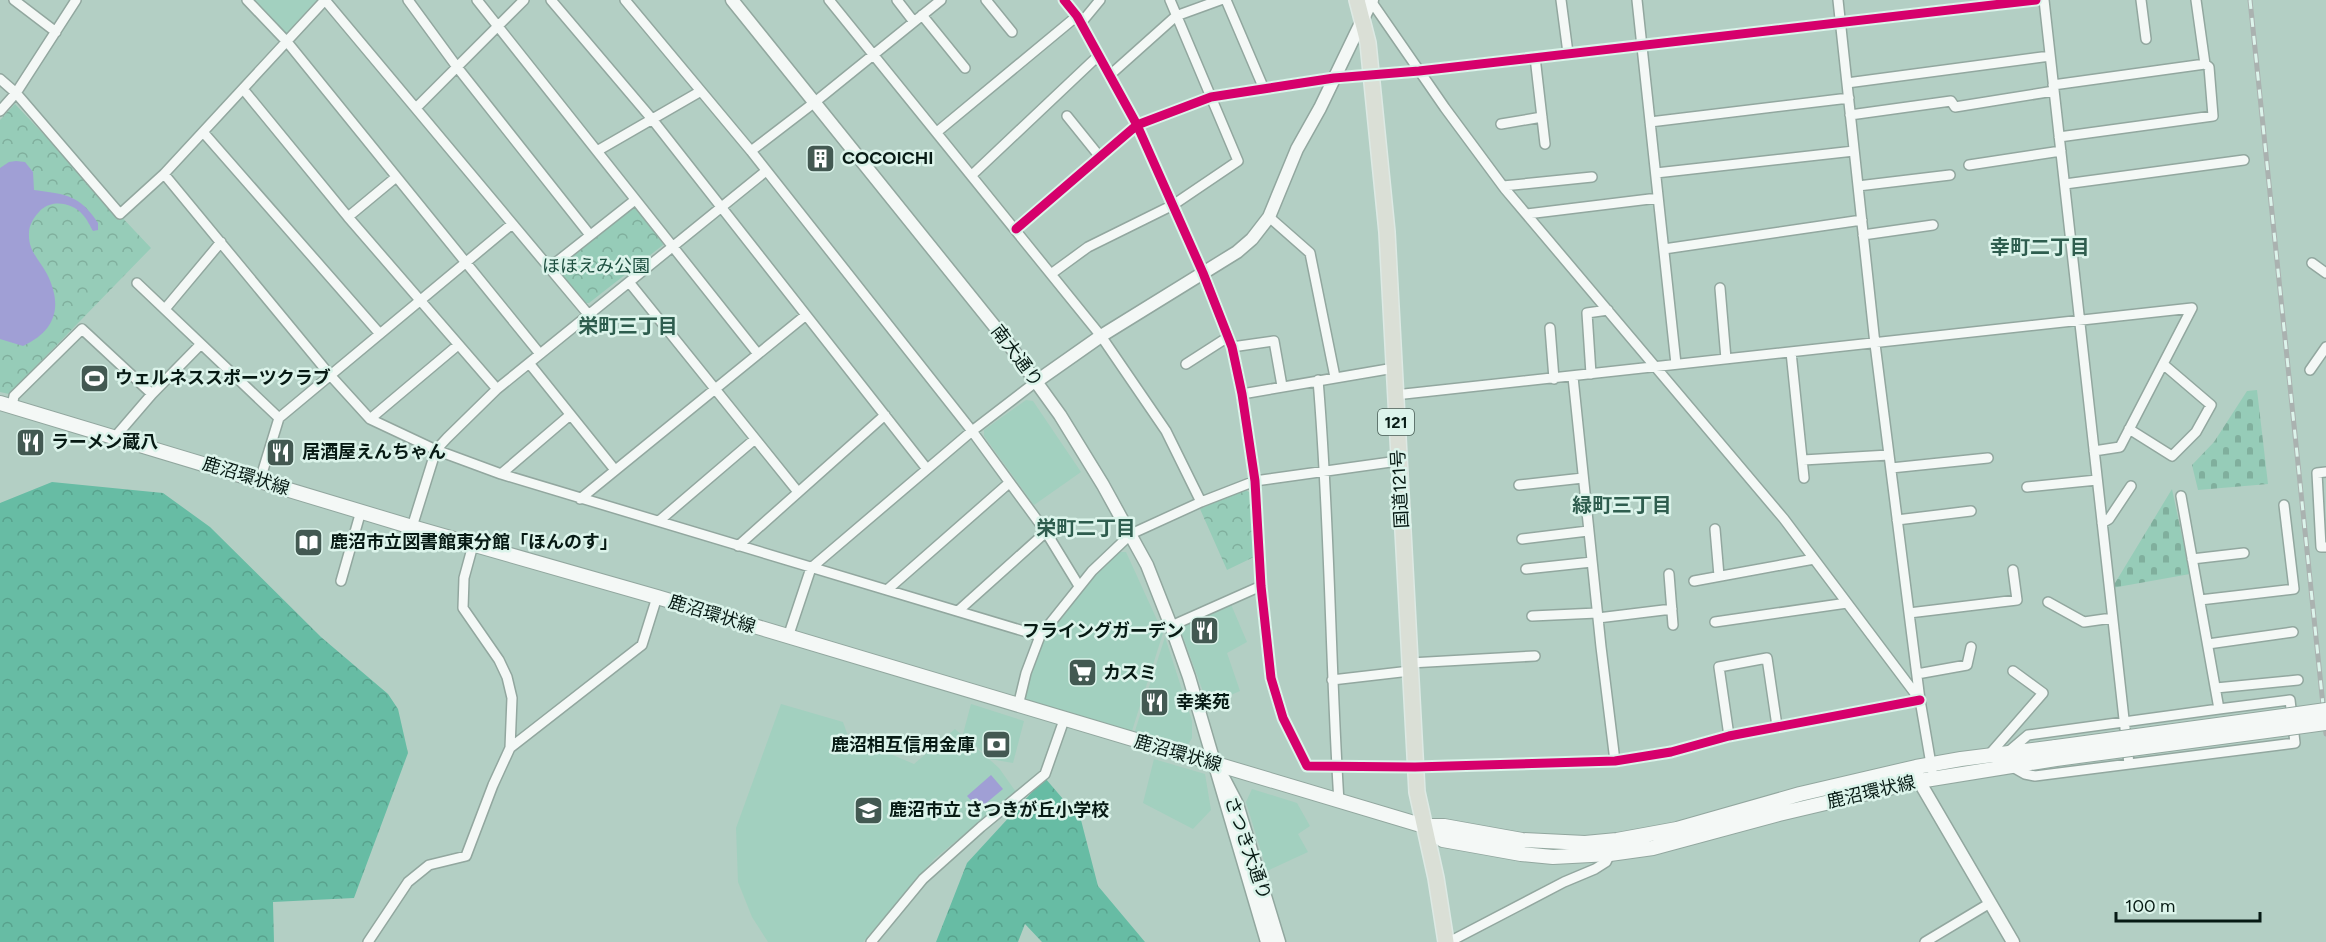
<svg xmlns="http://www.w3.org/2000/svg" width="2326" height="942" viewBox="0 0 2326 942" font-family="Figtree,'Noto Sans JP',sans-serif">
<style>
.built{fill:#a2d0bf}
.forest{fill:url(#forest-crowns)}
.cemetery{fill:url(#cemetery-stones)}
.park{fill:url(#park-crowns)}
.water{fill:#a09fd5}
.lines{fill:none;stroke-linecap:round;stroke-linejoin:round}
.minor-casing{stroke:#92a79f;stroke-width:12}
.tertiary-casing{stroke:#92a79f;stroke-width:15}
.secondary-casing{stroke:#92a79f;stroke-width:16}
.trunk-casing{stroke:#dde9e4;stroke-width:18}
.minor{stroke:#f4f8f6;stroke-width:9}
.tertiary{stroke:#f4f8f6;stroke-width:12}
.secondary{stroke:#f4f8f6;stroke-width:14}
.trunk{stroke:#dadfd6;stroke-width:15}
.rail-casing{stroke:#aab2b0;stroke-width:5}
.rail{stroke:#dcf4eb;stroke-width:3;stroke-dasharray:9;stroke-linecap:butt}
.secondary-bridge-casing{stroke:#92a79f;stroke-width:16;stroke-linecap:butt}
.secondary-bridge{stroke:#f4f8f6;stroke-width:14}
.cycleway-casing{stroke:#dcf4eb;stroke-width:13}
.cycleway{stroke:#d6006c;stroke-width:9}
.labels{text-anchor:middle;stroke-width:5;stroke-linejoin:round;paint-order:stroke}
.shield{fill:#dcf4eb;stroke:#475b54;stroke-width:1.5}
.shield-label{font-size:16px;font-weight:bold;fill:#071a14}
.poi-label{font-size:18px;font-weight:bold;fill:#071a14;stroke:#dcf4eb;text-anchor:start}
.park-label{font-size:18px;fill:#1c4e3f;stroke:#dcf4eb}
.street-label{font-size:18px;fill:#071a14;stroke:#dcf4eb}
.neighbourhood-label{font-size:20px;font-weight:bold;fill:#2e5d4e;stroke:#dcf4eb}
</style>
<defs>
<pattern id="forest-crowns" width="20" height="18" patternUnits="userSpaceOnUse" patternTransform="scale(1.5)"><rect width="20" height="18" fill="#67bca4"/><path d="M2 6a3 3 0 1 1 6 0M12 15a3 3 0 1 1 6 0" fill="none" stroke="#58a18c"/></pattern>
<pattern id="cemetery-stones" width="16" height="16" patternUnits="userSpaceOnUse" patternTransform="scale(1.5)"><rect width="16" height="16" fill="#96ccb8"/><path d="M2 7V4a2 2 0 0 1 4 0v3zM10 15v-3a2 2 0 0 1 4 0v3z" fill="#80af9d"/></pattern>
<pattern id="park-crowns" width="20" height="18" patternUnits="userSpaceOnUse" patternTransform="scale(1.5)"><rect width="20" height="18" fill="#96ccb8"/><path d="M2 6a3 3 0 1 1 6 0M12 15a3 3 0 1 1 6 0" fill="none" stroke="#80af9d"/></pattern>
</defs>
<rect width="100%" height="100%" fill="#b3cfc4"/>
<!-- built -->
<path class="built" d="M252 0H319L288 33 282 32Z
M1026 400 1033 401 1081 472 1034 505 984 436V430Z
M1120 552H1126L1163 633 1131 734 1023 701 1044 637 1089 580Z
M1230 602 1247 642 1227 653 1240 691 1208 705 1179 626Z
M1165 637 1192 721V738L1186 748 1134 734Z
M781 704 843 722 848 736 914 764 955 729 999 768 1016 792 934 859 863 942H768L752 917 738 882 736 828Z
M971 704 1024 721 1013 763 990 759 963 734Z
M1154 759 1205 774 1211 810 1193 829 1143 803Z
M1252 789 1297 803 1310 826 1298 834 1308 852 1267 871 1246 802Z"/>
<!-- forest -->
<path class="forest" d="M52 482 163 493 210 527 321 637 388 694 398 709 408 753 354 898 273 902 274 942H0V503Z
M1045 778 1081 820 1098 886 1145 942H1042L1025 924 1018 942H936L967 863Z"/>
<!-- cemetery -->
<path class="cemetery" d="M2257 390 2268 484 2198 490 2192 465 2214 442 2247 391Z
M2172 489 2190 574 2112 588Z"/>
<!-- park -->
<path class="park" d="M15 104 151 248 9 394 0 392V120Z
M633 206C645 209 663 233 663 245L589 303H583L558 271V263Z
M1244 489 1252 494 1256 556 1227 570 1200 509Z"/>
<!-- water -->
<path class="water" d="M16 161 25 162 33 172 34 190C65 194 80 195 98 223V230L93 231C90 226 87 219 83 215 72 202 50 199 39 212 34 217 29 225 29 233 28 251 39 259 47 274 63 306 56 331 23 346L0 339V168L9 162Z
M991 775 1003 789 979 809 967 796Z"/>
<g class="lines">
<defs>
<path id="minor" d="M14 0 56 32
M247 0 288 43 540 354
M325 0 588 314
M408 0 457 67 590 235
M477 0 758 354
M551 0 652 119 927 469
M625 0 751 151 972 431 1046 532 1079 586
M829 0 1101 336 1166 431 1201 502
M897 0 914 22
M986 0 1012 32
M1064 0 1077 16 1137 125 1203 273 1232 347 1242 394 1255 481 1261 586 1271 678 1283 718 1307 766 1415 767 1615 761 1671 752 1729 736 1920 700
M1226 0 1264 89
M1561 0 1568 53
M1637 0 1676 364
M1838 0 1875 344 1920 700 1932 770
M2044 0 2129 764
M2141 0 2146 39
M1371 1 1445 108 1505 189 1784 519 1920 700
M922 15 965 68
M1081 23 1100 0
M1535 57 1545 144
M1110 75 1176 16 1220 0
M0 79 16 93 120 214 164 174 325 0
M1847 83 2050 56
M2053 85 2205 64 2196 0
M243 89 348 217 497 389
M416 108 524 0
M0 111 16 93 76 0
M1850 115 1951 101 1955 107 2054 91
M1067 116 1100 157
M1650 122 1849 98
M1501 124 1542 117
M203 132 380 334
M937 132 1077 16
M2059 137 2213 116 2209 67 2205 64
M597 151 701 91
M751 151 815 102 941 0
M1969 165 2061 151
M1656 173 1854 151
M164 174 330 375 370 419 436 450 501 474 1040 636
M972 175 1098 56
M2065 184 2244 160
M1503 186 1592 177
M1858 186 1950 175
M1527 214 1658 198
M348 217 395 178
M1269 217 1310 253 1335 377
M1016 229 1137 125 1211 97 1334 78 1419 71 2036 0
M1863 235 1933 225
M1664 249 1862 220
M2312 263 2326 273
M549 268 635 200
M1051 274 1088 247 1173 205 1238 161 1170 0
M629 282 798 492
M137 283 279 418
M1720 288 1726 359
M165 309 221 242
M1550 328 1554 379
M1232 347 1274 341 1282 386
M1791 352 1804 478
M529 363 615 470
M1186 364 1228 337
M2310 370 2326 347
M1591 374 1587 313 1608 310
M1573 377 1601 647 1615 761
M1318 380C1330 520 1330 661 1339 802
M1242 394 1394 368
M1395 395 2192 308 2120 447 2094 451
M12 406 14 396 82 329 152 394
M370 419 458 345
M2129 429 2172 456 2196 432 2211 405 2163 364
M115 437 152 394 200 345
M1803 460 1889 455
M1891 468 1988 458
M2326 472 2317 473 2321 547H2326
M501 474 570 415
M260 480 279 418 512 224
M1519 485 1583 478
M2027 487 2097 480
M580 499 806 315
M1897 520 1971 511
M659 521 755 439
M2102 523 2109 519 2131 486
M412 527 436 450 447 438 497 389 766 171
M1715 529 1719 576
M1522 539 1588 531
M738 546 885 415
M2192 559 2244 553
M1526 569 1592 562
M1669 574 1673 625
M341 581 361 511
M1694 581 1814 559
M887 590 1009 483
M2200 600 2294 589 2284 505
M2048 602 2084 622 2112 618
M958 611 1046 532
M1909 613 2017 600 2013 570
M1532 616 1597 613
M1598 618 1672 609
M1715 622 1847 603
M1171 626 1261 586
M788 637 811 568 972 431 1037 381
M2208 644 2293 632
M1410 663 1535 656
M1917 674 1967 665 1971 647
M1332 680 1410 671
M2216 688 2298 680
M1018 706 1026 673 1040 636 1092 571 1131 534 1201 502 1255 481 1398 461
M1729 736 1719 667 1767 658 1777 726
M510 748 642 645 657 597
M2008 752 2028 735 2219 709
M1989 755 2043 693 2013 671
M2011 766 2025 774 2035 776 2295 743 2290 700 2219 709 2181 496
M368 942 408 882 429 865 466 856 493 785 510 748 512 698 507 677 499 660 463 608 464 578 473 545
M871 942 923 879 981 827 1045 774 1064 720
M1449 942 1564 882 1595 869 1606 862 1610 854
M1925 942 1990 903"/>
<path id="tertiary" d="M732 0 1008 343 1060 415 1103 485 1147 565 1171 626 1189 677 1267 942
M1037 381 1101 336 1237 252 1252 239 1269 217 1297 149 1320 108 1372 0
M1917 774 1919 781 2013 942
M1224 779 1237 804 1279 942"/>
<path id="secondary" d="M0 403 412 527 657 597 1424 826H1444L1522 840 1585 843 1617 840 1677 829 1800 794 1916 767 1961 759 2056 747
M1424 826 1443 840 1521 854 1553 857 1610 854 1653 848 1779 814 1919 781 2056 759"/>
<path id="trunk" d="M1357 0 1368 43 1387 232 1417 792 1436 878 1446 942"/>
</defs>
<!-- minor casing -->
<use href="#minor" class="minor-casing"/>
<!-- tertiary casing -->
<use href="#tertiary" class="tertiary-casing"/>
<!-- secondary casing -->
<use href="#secondary" class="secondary-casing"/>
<!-- trunk casing -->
<use href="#trunk" class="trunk-casing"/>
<!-- minor -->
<use href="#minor" class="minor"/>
<!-- tertiary -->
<use href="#tertiary" class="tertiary"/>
<!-- secondary -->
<use href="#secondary" class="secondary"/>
<!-- trunk -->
<use href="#trunk" class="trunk"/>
<defs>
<path id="rail" d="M2250 0 2326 734"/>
</defs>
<!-- rail casing -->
<use href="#rail" class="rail-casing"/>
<!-- rail -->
<use href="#rail" class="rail"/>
<defs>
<path id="secondary-bridge" d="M2056 747 2326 710
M2056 759 2326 723"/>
</defs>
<!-- secondary-bridge casing -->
<use href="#secondary-bridge" class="secondary-bridge-casing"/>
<!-- secondary-bridge -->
<use href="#secondary-bridge" class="secondary-bridge"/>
<defs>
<path id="cycleway" d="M1064 0 1077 16 1137 125 1203 273 1232 347 1242 394 1255 481 1261 586 1271 678 1283 718 1307 766 1415 767 1615 761 1671 752 1729 736 1920 700
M1016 229 1137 125 1211 97 1334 78 1419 71 2036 0"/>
</defs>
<!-- cycleway casing -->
<use href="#cycleway" class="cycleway-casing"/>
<!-- cycleway -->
<use href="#cycleway" class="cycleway"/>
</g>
<!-- icons -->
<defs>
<symbol id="building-square" viewBox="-11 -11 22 22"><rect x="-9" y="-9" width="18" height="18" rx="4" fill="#435952" stroke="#dcf4eb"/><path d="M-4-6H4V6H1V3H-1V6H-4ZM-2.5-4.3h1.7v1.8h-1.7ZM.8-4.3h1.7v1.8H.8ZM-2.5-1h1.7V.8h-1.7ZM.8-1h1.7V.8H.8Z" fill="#fff"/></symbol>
<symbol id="stadium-square" viewBox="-11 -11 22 22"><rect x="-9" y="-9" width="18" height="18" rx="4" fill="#435952" stroke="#dcf4eb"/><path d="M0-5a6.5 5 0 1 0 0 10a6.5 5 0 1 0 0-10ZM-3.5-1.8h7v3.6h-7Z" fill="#fff"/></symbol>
<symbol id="restaurant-square" viewBox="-11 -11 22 22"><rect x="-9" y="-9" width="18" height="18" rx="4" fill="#435952" stroke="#dcf4eb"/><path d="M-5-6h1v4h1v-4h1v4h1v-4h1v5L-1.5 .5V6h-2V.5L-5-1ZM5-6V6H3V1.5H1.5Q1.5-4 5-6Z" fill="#fff"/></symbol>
<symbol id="library-square" viewBox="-11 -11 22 22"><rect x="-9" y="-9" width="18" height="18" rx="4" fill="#435952" stroke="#dcf4eb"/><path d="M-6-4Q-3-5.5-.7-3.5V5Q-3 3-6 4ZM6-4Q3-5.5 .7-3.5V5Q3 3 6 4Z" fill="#fff"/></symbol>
<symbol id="supermarket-square" viewBox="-11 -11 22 22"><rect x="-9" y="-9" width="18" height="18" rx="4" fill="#435952" stroke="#dcf4eb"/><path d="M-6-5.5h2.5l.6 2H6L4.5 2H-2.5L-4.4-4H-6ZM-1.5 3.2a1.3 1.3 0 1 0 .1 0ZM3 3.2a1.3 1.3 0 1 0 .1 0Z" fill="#fff"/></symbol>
<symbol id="bank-square" viewBox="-11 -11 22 22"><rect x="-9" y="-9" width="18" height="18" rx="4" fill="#435952" stroke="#dcf4eb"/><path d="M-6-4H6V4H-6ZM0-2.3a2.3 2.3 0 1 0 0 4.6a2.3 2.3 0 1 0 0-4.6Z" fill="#fff"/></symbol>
<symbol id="school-square" viewBox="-11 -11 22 22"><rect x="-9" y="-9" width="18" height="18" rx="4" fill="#435952" stroke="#dcf4eb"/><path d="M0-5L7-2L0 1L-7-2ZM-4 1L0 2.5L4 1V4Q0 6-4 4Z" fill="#fff"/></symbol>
</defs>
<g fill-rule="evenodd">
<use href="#building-square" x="804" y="142" width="33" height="33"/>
<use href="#stadium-square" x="78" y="362" width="33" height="33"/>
<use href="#restaurant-square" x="14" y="426" width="33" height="33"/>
<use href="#restaurant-square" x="264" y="436" width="33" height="33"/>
<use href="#library-square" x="292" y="526" width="33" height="33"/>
<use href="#restaurant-square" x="1188" y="614" width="33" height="33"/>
<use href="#supermarket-square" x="1066" y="656" width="33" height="33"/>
<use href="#restaurant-square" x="1138" y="686" width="33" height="33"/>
<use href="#bank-square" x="980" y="728" width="33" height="33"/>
<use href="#school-square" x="852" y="794" width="33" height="33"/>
</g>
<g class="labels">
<!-- shield labels -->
<rect class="shield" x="1378" y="409" width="36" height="26" rx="4.5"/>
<g class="shield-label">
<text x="1396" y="428">121</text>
</g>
<!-- poi labels -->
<g class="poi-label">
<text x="842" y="164">COCOICHI</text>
<text x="115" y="384">ウェルネススポーツクラブ</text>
<text x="51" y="448">ラーメン蔵八</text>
<text x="302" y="458">居酒屋えんちゃん</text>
<text x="330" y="548">鹿沼市立図書館東分館「ほんのす」</text>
<text x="1184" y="637" text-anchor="end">フライングガーデン</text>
<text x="1103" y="679">カスミ</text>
<text x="1176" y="708">幸楽苑</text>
<text x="975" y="751" text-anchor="end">鹿沼相互信用金庫</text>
<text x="889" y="816">鹿沼市立 さつきが丘小学校</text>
</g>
<!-- park labels -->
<g class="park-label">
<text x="596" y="272">ほほえみ公園</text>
</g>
<!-- street labels -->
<g class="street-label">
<text transform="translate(1017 356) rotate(53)" y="6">南大通り</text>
<text transform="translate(246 476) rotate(17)" y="6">鹿沼環状線</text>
<text transform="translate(1400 489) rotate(-93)" y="6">国道121号</text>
<text transform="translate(712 614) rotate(17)" y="6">鹿沼環状線</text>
<text transform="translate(1178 753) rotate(16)" y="6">鹿沼環状線</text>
<text transform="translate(1871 792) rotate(-13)" y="6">鹿沼環状線</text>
<text transform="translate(1248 848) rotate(71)" y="6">さつき大通り</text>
</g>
<!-- neighbourhood labels -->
<g class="neighbourhood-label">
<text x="2040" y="254">幸町二丁目</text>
<text x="628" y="333">栄町三丁目</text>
<text x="1622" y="512">緑町三丁目</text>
<text x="1086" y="535">栄町二丁目</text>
</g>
</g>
<!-- scale -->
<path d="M2116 912v9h144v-9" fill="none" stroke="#071a14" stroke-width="3"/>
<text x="2125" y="912" font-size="18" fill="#071a14" stroke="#dcf4eb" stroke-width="4.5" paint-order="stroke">100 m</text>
</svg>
